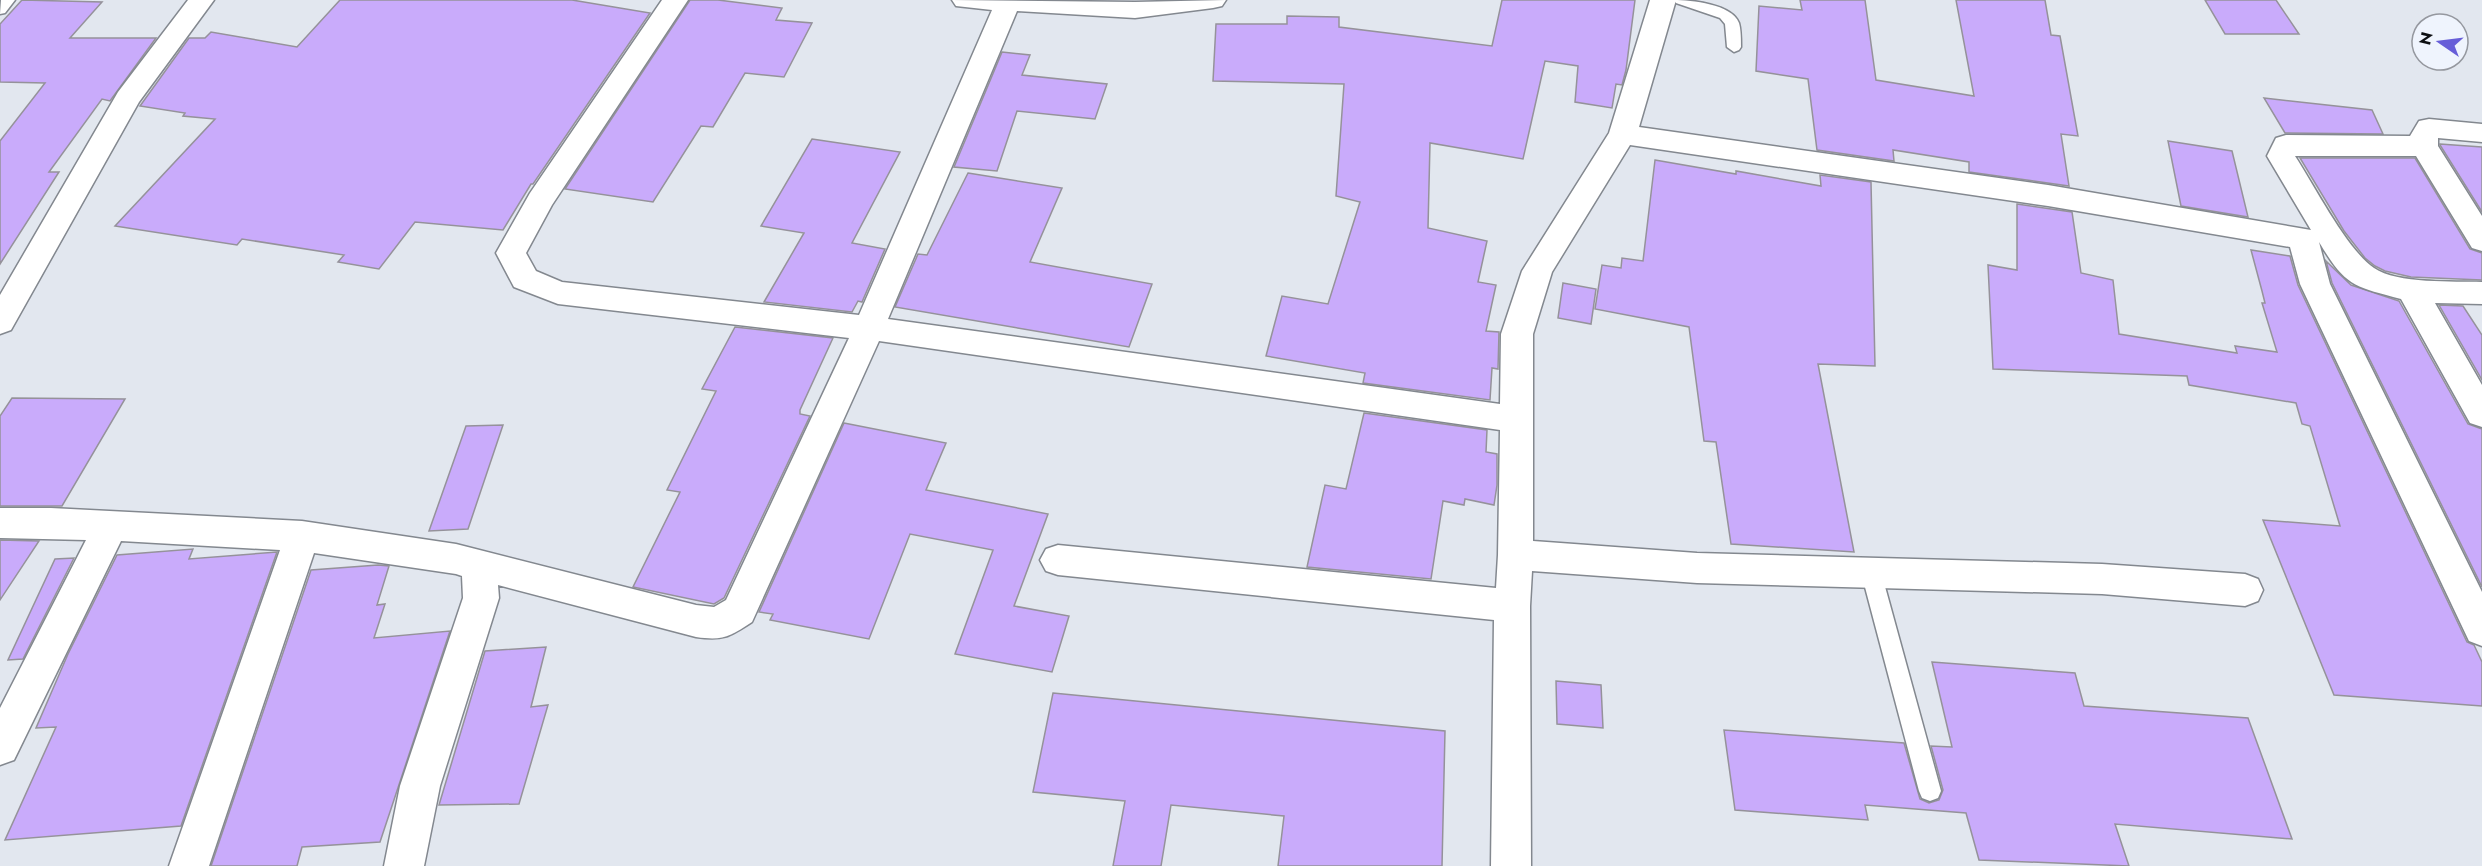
<svg xmlns="http://www.w3.org/2000/svg" width="2482" height="866" viewBox="0 0 2482 866" font-family="Jost,sans-serif">
<style>
.building{fill:#c9abfb;stroke:#95929a;stroke-width:1.5}
.lines{fill:none;stroke-linecap:round;stroke-linejoin:round}
.lane-casing{stroke:#83888f;stroke-width:3}
.street-casing{stroke:#83888f;stroke-width:3}
.lane{fill:#fff;fill-rule:evenodd}
.street{fill:#fff;fill-rule:evenodd}
</style>
<rect width="100%" height="100%" fill="#e2e7ef"/>
<!-- building -->
<path class="building" d="M22 0 102 2 70 38H156L110 101 102 99 49 172H59L0 264V141L45 83 0 82V24Z
M340 0H572L650 13 533 184H531L503 230 415 222 379 269 338 262 344 255 242 239 237 245 115 226 215 119 183 116 185 113 140 106 189 38H205L211 32 297 47Z
M690 0H718L782 8 776 20 812 23 784 77 745 73 713 127 701 126 653 202 565 189Z
M1502 0H1635L1626 70 1622 85 1616 84 1612 108 1575 102 1578 66 1545 61 1523 159 1430 143 1428 228 1487 241 1478 282 1496 285 1486 331 1499 332 1498 369 1492 368 1490 400 1363 383 1365 373 1266 356 1282 296 1328 304 1360 202 1336 196 1344 84 1213 81 1216 24H1287V16L1339 17V27L1492 46Z
M1800 0H1865L1876 80 1974 96 1956 0H2045L2051 35 2060 36 2078 136 2061 134 2069 186 1969 172V162L1893 150 1894 161 1817 150 1808 79 1756 71 1759 6 1802 10Z
M2205 0H2276L2299 34H2225Z
M1002 52 1030 55 1022 75 1107 84 1095 119 1017 111 997 171 954 167Z
M2264 98 2372 110 2383 134 2285 133Z
M812 139 900 152 852 243 885 249 862 302 858 301 852 312 764 302 804 233 761 226Z
M2168 141 2232 151 2248 217 2181 206Z
M2440 144 2482 147V212L2440 145Z
M2300 158H2415L2470 249 2482 253V280L2411 277 2385 271 2375 266 2365 258 2344 231Z
M1655 160 1736 174V171L1821 186 1820 175 1871 182 1875 366 1818 364 1854 552 1731 544 1716 442 1704 441 1689 327 1595 309 1602 265 1621 268 1622 258 1643 261Z
M968 173 1062 188 1030 262 1152 284 1129 347 895 307 918 254 927 255Z
M2017 204 2072 212 2081 273 2113 280 2119 334 2237 353 2235 346 2277 352 2262 303H2265L2262 291 2251 250 2290 256 2298 285 2467 642 2474 645 2482 662V706L2334 695 2263 520 2340 526 2310 426 2302 424 2296 403 2189 385 2187 376 1993 369 1988 265 2017 270Z
M2326 261 2351 285 2399 301 2468 424 2482 429V587L2332 283Z
M1563 283 1596 289 1591 324 1558 318Z
M2439 305 2463 306 2482 335V380Z
M735 327 833 338 800 410V414L810 416 724 598 714 604 633 587 680 492 667 490 716 391 702 389Z
M12 398 125 399 62 506H0V416Z
M1364 413 1487 430 1486 452 1497 454V485L1494 505 1465 499 1464 505 1443 501 1431 579 1307 567 1325 485 1346 489Z
M844 423 946 443 926 490 1048 514 1014 606 1069 616 1052 672 955 654 993 550 910 534 869 639 770 620 773 614 759 612Z
M503 425 468 529 429 531 466 426Z
M0 540 39 541 0 600Z
M193 549 189 559 277 552 181 826 5 840 56 727 36 728 68 654 117 555Z
M74 558 23 659 8 660 55 559Z
M378 565 389 566 377 605 385 604 374 638 450 631 380 842 302 847 297 866H211L311 570Z
M546 647 531 707 548 705 519 804 439 805 485 651Z
M1932 662 2075 673 2084 706 2248 718 2292 839 2115 824 2129 866 1979 860 1966 813 1865 805 1868 820 1735 810 1724 730 1904 743 1920 799 1929 803 1939 800 1943 790 1931 746 1952 747Z
M1556 681 1601 685 1603 728 1557 724Z
M1053 693 1445 731 1442 866H1278L1284 816 1171 805 1161 866H1113L1125 801 1033 792Z"/>
<g class="lines">
<defs>
<path id="lane" d="M15 0 5 13 0 14 1 0Z
M1674 0C1691 0 1732 4 1739 23 1741 30 1741 40 1741 47L1739 50 1734 52 1727 47 1725 24 1720 18 1676 3Z
M1871 564 1878 566 1881 572 1941 791 1938 798 1930 801 1922 798 1919 791 1861 572 1864 566Z"/>
<path id="street" d="M188 0H214L139 102 11 330 0 334V295L118 92Z
M662 0H688L552 205 526 253 536 271 562 282 859 315 992 10 956 6 952 0 1135 2 1226 0 1222 6 1213 8 1135 18 1017 11 888 319 1500 404 1501 334 1522 271 1609 133 1650 0H1676L1639 127 2048 185 2311 230 2267 156 2276 138 2286 135 2410 136 2419 121 2429 119 2482 124V142L2438 138V146L2482 216V251L2472 248 2416 156H2295C2314 185 2347 250 2374 268 2397 284 2454 281 2482 282V304L2435 303 2482 385V427L2470 423 2401 299C2353 286 2346 287 2319 242L2330 284 2482 592V646L2469 641 2300 284 2290 247 2048 206 1630 145 1552 272 1533 334V541L1697 553 2102 564 2245 574 2258 579 2263 590 2258 601 2245 606 2102 594 1697 583 1532 571 1530 606 1531 866H1491L1494 620 1058 575 1046 571 1040 560 1046 549 1058 545 1496 588 1498 555 1500 430 879 341 752 622C729 637 723 641 696 637L498 585 499 598 440 786 424 866H384L400 786 463 598 462 576 456 574 314 553 209 866H169L280 550 121 541 14 760 0 765V708L86 540 0 538V508H51L302 521 456 544 696 605 714 607 726 600 849 338 558 304 514 287 496 253 530 193Z"/>
</defs>
<!-- lane casing -->
<use href="#lane" class="lane-casing"/>
<!-- street casing -->
<use href="#street" class="street-casing"/>
<!-- lane -->
<use href="#lane" class="lane"/>
<!-- street -->
<use href="#street" class="street"/>
</g>
<!-- north arrow -->
<g transform="translate(2440 42) rotate(284)"><circle r="28" fill="#eff4fd" stroke="#95989f" stroke-width="1.5"/>
<path d="M0-4.5L10 22L0 15L-10 22Z" fill="#675ed8"/>
<text y="-9" font-size="16" font-weight="bold" text-anchor="middle" fill="#0d0f12">N</text>
</g>
</svg>
